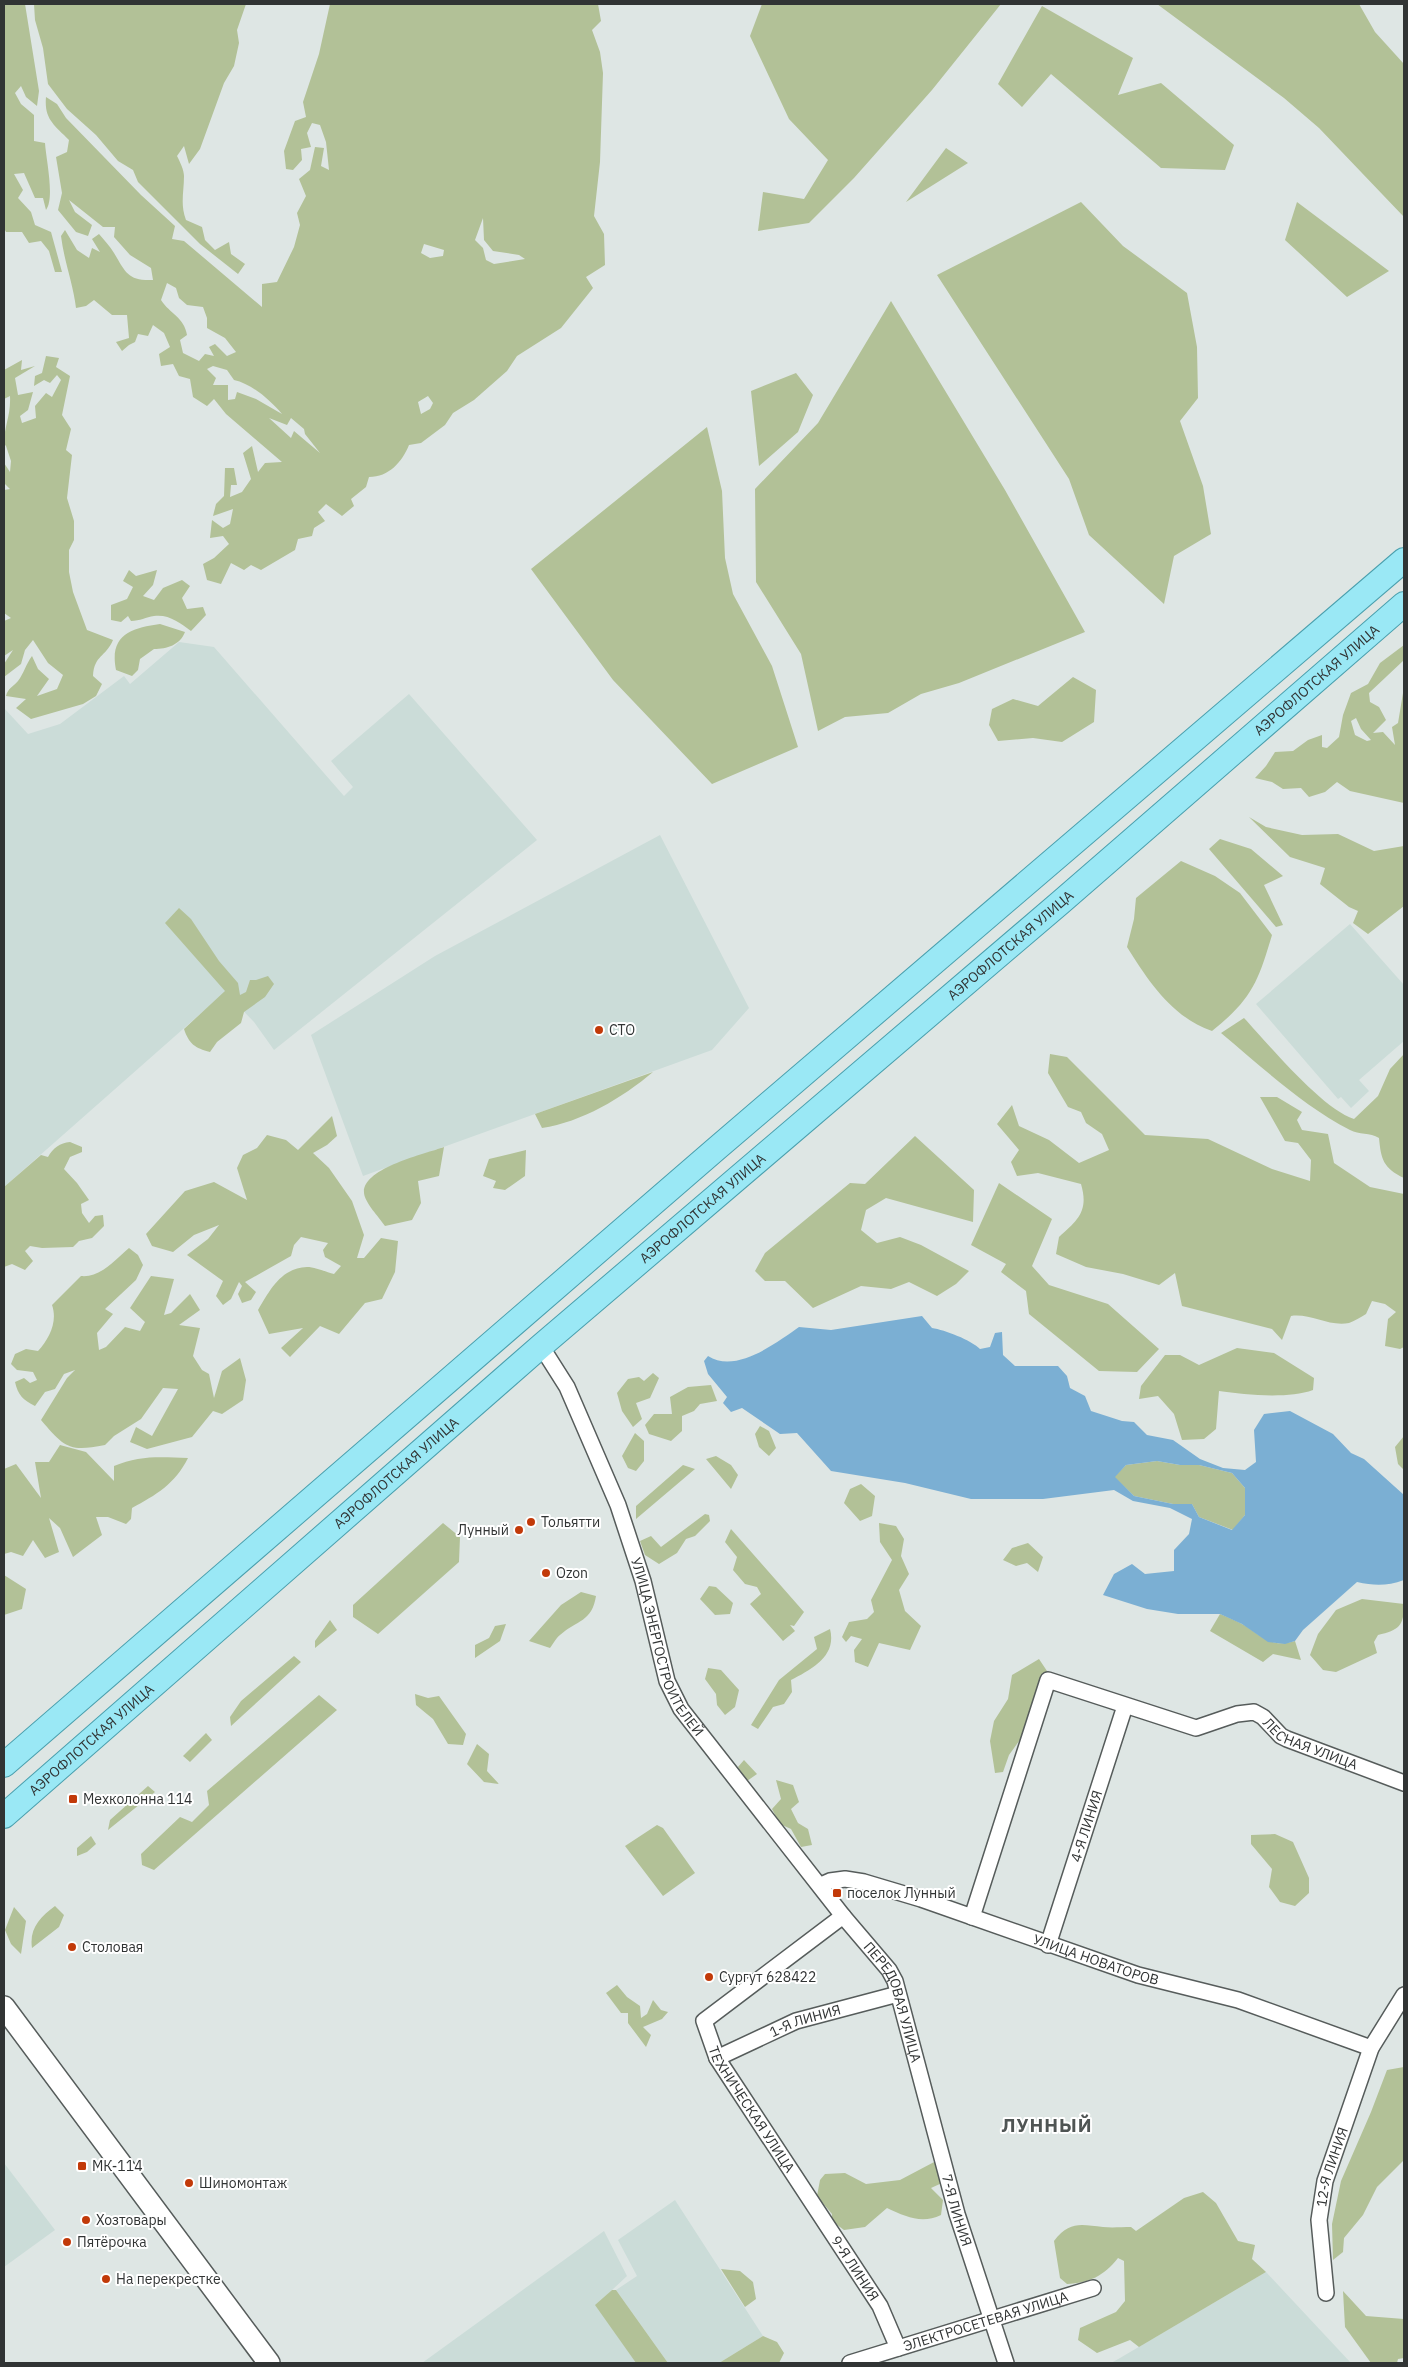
<svg xmlns="http://www.w3.org/2000/svg" width="1408" height="2367" viewBox="0 0 1408 2367" font-family="'IBM Plex Sans',sans-serif">
<style>
.built{fill:#cbdcd8}
.green{fill:#b2c197;fill-rule:evenodd}
.water{fill:#7bafd3;fill-rule:evenodd}
.lines{fill:none;stroke-linecap:round;stroke-linejoin:round}
.street-casing{stroke:#565c5b;stroke-width:18}
.secondary-casing{stroke:#565c5b;stroke-width:24}
.primary-casing{stroke:#4a9fad;stroke-width:26}
.street{stroke:#fff;stroke-width:15}
.secondary{stroke:#fff;stroke-width:21}
.primary{stroke:#9ae8f5;stroke-width:24}
.poi-dot{fill:#c23a09;stroke:#fff;stroke-width:2}
.labels{text-anchor:middle;stroke-width:4;stroke-linejoin:round;paint-order:stroke}
.street-label{font-size:14px;fill:#313434;stroke:#fff}
.poi-label{font-size:14px;fill:#313434;stroke:#fff;text-anchor:start}
.district-label{font-size:19px;font-weight:bold;letter-spacing:1px;fill:#4f5554;stroke:#fff}
</style>
<rect width="100%" height="100%" fill="#dee6e4"/>
<!-- built -->
<path class="built" d="M179 642 214 647 344 796 353 787 331 761 409 694 537 840 274 1050 254 1022 225 992 4 1187V708L28 734 60 724 124 676 130 684Z
M660 835 749 1008 712 1050 363 1176 311 1035 435 956Z
M1350 924 1404 985V1041L1359 1080 1369 1091 1351 1108 1341 1097 1338 1099 1256 1004Z
M4 2163 55 2230 4 2267Z
M675 2200 763 2336 719 2363H668L616 2290 637 2276 618 2240Z
M604 2231 627 2276 596 2305 636 2363H422Z
M1266 2272 1351 2363H1111L1120 2358Z"/>
<!-- green -->
<path class="green" d="M4 4H25L39 91 37 106 26 97 21 86 15 93 21 104 34 115V141L45 143C46 159 55 198 46 210L43 198H35L24 173 14 174 23 190 18 198 31 212 35 225 51 232 62 272H55L49 251 41 241 29 243 22 232H6L4 228Z
M34 4H246L237 30 239 43 234 66 224 83 200 149 189 164 184 146 177 156C180 162 184 170 184 176 184 192 180 204 186 220L202 227 205 240 215 250 229 242 231 254 245 264 238 274 200 244 138 182 133 170 118 161 96 135 67 109 48 84 43 48 35 20Z
M330 4H598L601 21 592 30 600 52 603 73 600 162 594 216 604 234 605 265 586 277 593 288 561 328 517 356 507 371 474 400 453 413 445 425 421 443 409 445C402 462 389 477 369 477L366 487 351 499 354 506 342 516 326 504 318 512 325 521 314 528 312 536 298 539 295 550 261 570 251 565 244 570 231 563 221 584 207 580 203 564 214 558 229 544 223 536 210 538 212 520 223 528 230 524 233 509 213 516 216 504 224 496 225 468H234L237 485H231L230 497 242 492 251 479 243 453 252 446 258 472 265 463 282 462 226 414 214 399 207 406 193 397 190 379 179 376 173 364 161 366 159 354 170 347 164 333 153 325 148 336 138 334 135 342 129 345 122 351 116 342 129 338 127 315H112L94 300 86 306 76 308C73 283 64 261 61 236L65 230 77 250 89 258 92 248 100 252 92 239 99 234C104 240 110 246 114 253 126 273 128 281 153 280L151 268 130 255 114 237 115 227H103L69 200 75 212 92 225 88 236 76 232 58 210 62 193 56 157 67 152 69 140C54 125 44 119 46 97L57 104 66 118 141 195 175 226 172 239 184 241 262 307V284L277 282 294 247 300 225 297 213 306 196 299 179 310 170 315 147 324 148 321 166 329 170 326 142 320 125 312 123 307 133 311 147 301 149 302 160 293 170 286 169 284 151 295 121 306 117 303 102 319 54ZM483 218 484 240 493 251 519 255 525 259 494 264 486 260 483 248 475 240ZM424 244 444 250 443 256 430 258 421 253ZM167 283 176 288 179 298 187 305 203 307 207 318V328L225 338 236 352 227 356 215 344 209 347 214 356 205 354 199 361 183 353 180 340 187 335C184 317 170 314 161 300ZM213 366 227 370 234 380C252 384 270 400 282 414L256 399 237 392 235 399 228 400V385H213L216 378 207 369ZM428 396 433 403 430 409 421 414 418 402ZM269 418 287 425 291 418 304 429 305 434 320 453 294 431 291 438Z
M762 4H1001L932 90 854 178 809 223 758 231 763 192 804 199 828 160 789 119 750 36Z
M1157 4H1359L1375 32 1404 64V217L1319 128 1284 98Z
M1042 6 1133 58 1118 95 1161 83 1234 145 1225 170 1161 168 1051 74 1022 107 998 84Z
M946 148 968 163 906 202Z
M1081 202 1123 246 1187 293 1197 347 1198 398 1180 421 1203 486 1211 534 1174 556 1164 604 1089 535 1069 479 937 275Z
M1297 202 1389 271 1347 297 1285 240Z
M891 301 1005 490 1085 632 959 683 921 694 888 713 845 717 818 731 801 654 756 582 755 489 818 423Z
M46 356 59 358 56 367 70 376 62 415 71 429 66 450 72 455 67 498 74 521V540L69 550V572L73 592 87 630 113 640C106 657 94 655 93 676L102 684 96 696 83 704 31 719 16 708 26 699 6 696C8 688 13 687 18 681 24 673 26 664 32 656L38 669 49 679 37 696 57 689 63 675 48 663 33 640 25 650 21 664 4 677V664L13 650 4 656V621L11 618 4 613V490L10 489 4 483V463L10 472 11 461 6 446 4 444C4 426 11 416 10 396L4 399V370L22 360 21 370 35 366 15 378 18 395 33 392 28 410 20 416 22 423 36 418 35 406 46 393 52 397 61 380 57 375 50 383 44 380 34 386 35 376 42 373Z
M796 373 813 395 798 432 759 466 751 391Z
M707 427 722 491 725 558 733 594 772 666 798 747 712 784 613 680 531 569Z
M129 570 136 576 157 570 153 585 143 596 154 600 163 588 182 580 190 586 182 598 187 609 203 607 206 615 191 631C180 623 169 614 154 616 146 617 140 621 131 621L128 616 121 622 111 620V605L127 599 133 587 123 581Z
M160 624 185 632C180 645 167 649 154 649L140 659 138 670 132 676 116 670C109 635 131 628 160 624Z
M1404 645V660L1369 693 1370 702 1379 707 1386 720 1373 733 1383 732 1395 745 1392 727 1398 723 1404 687V803L1350 791 1337 782 1325 792 1309 797 1301 788 1283 789 1272 782 1255 778 1266 766 1275 752 1293 751 1308 740 1322 735V747L1327 748 1339 737 1343 715 1351 693 1368 684 1380 663ZM1356 718 1361 729 1371 740 1367 741 1355 735 1351 721Z
M1073 677 1096 690 1094 722 1062 742 1033 738 998 741 989 725 992 709 1013 699 1038 706Z
M1249 817 1266 827 1302 835 1338 834 1374 851 1404 846V906L1368 934 1353 923 1358 911 1349 907 1320 884 1325 868 1290 857Z
M1220 839 1251 849 1283 876 1264 885 1283 925 1276 927 1209 849Z
M1181 861 1215 876 1240 893 1272 935C1258 982 1252 999 1212 1031 1172 1017 1149 982 1127 947L1134 919 1136 898Z
M179 908 191 919 219 961 238 983 240 995 246 992 250 980H256L268 976 274 984 265 997 244 1012 241 1023 217 1042 210 1052C195 1048 189 1044 184 1029L225 991 165 923Z
M1244 1018C1269 1045 1322 1109 1354 1119L1378 1096 1390 1069 1404 1054V1178C1383 1168 1381 1159 1379 1138 1370 1132 1359 1135 1350 1130 1302 1105 1263 1068 1221 1033Z
M1050 1054 1067 1057 1145 1135 1208 1139 1272 1169 1310 1181 1311 1160 1298 1143 1285 1141 1260 1097H1277L1302 1112 1297 1120 1302 1130 1328 1134 1334 1163 1370 1187 1404 1194V1347L1400 1349 1385 1346 1388 1319 1396 1312 1385 1304 1372 1301 1366 1314C1361 1317 1354 1321 1349 1323 1329 1327 1310 1313 1291 1316L1282 1340 1272 1329 1182 1306 1175 1273 1159 1285 1123 1274 1086 1267 1056 1254 1059 1237C1078 1220 1089 1211 1081 1184L1038 1173 1017 1176 1011 1162 1019 1150 997 1124 1012 1105 1019 1126 1049 1140 1079 1163 1109 1150 1102 1134 1086 1123 1081 1112 1068 1107 1048 1073Z
M653 1072C622 1098 582 1122 542 1128L535 1114Z
M332 1116 337 1136 327 1145 313 1153 329 1168 352 1201 364 1235 357 1258H364L381 1238 398 1241 395 1272 382 1299 365 1303 339 1334 320 1326 290 1357 281 1348 303 1328 269 1334 258 1310C270 1290 281 1268 307 1267 315 1267 326 1272 334 1274L341 1266 325 1257 323 1250 328 1243 301 1237 294 1245 291 1256 245 1282 256 1292 251 1300 242 1303 238 1294 242 1286 239 1282 231 1299 223 1305 216 1296 223 1281 187 1255 208 1239 219 1225 194 1235 173 1252 152 1246 146 1234 185 1191 214 1182 247 1200 237 1168 243 1155 257 1148 267 1135 286 1140 298 1150Z
M915 1136 974 1190 973 1222 886 1198 866 1210 861 1230 877 1243 900 1237 921 1245 969 1271 956 1284 937 1296 909 1282 891 1289 861 1286 813 1308 785 1281H765L755 1271 765 1253 850 1183 865 1184Z
M70 1142 82 1147V1152L70 1157 64 1169 77 1183 89 1200 81 1204 82 1213 89 1223 95 1216 103 1215 104 1226 92 1238 79 1241 73 1247 42 1248 30 1246 25 1251 33 1261 25 1270 12 1264 4 1267V1187L41 1155 48 1157C53 1148 60 1143 70 1142Z
M444 1147 439 1176 418 1181 421 1203 412 1220 385 1226C379 1217 365 1203 364 1193 362 1168 425 1154 444 1147Z
M526 1150 525 1176 505 1190 493 1188 496 1181 483 1176 489 1159Z
M999 1183 1052 1219 1032 1266 1049 1285 1108 1304 1159 1349 1137 1372 1099 1371 1029 1314 1026 1291 1001 1272 1006 1264 971 1245Z
M129 1248 138 1255 143 1265 136 1280 105 1309 113 1314 97 1333 99 1350 106 1347 125 1327 140 1331 145 1322 130 1308 151 1276 174 1279 164 1315 171 1313 190 1294 200 1310 179 1325 200 1328 193 1356 202 1370 209 1374 214 1398 222 1371 240 1358 246 1380 243 1400 222 1414 213 1411 192 1437 147 1449 130 1442 136 1427 152 1436 178 1389 163 1388 141 1419 114 1436 105 1445C69 1452 65 1448 41 1420L67 1378 75 1370 64 1374 55 1389 45 1392 35 1406C23 1400 18 1395 15 1382L24 1378 30 1383 37 1380 33 1372 17 1370 11 1364 15 1354 26 1349 38 1351C49 1339 58 1322 52 1305L81 1276C100 1278 115 1260 129 1248Z
M1237 1348 1274 1353 1314 1378 1313 1390C1288 1399 1246 1395 1219 1391L1216 1429 1204 1439 1182 1440 1174 1414 1158 1396 1139 1399 1141 1386 1165 1355H1180L1199 1365Z
M653 1373 659 1378 650 1398 636 1403 642 1419 633 1427 622 1411 617 1393 628 1379 639 1377 644 1381Z
M711 1385 717 1401 700 1404 694 1411 682 1416V1431L671 1441 649 1434 645 1425 654 1414H672L670 1397 688 1387Z
M760 1426 769 1431 776 1448 769 1456 759 1447 755 1434Z
M635 1433 644 1441V1461L636 1471 628 1468 622 1456Z
M1404 1436V1470L1398 1464 1395 1447Z
M60 1445 86 1452 114 1481V1466C139 1455 161 1457 188 1458 175 1484 156 1495 132 1508L131 1519 126 1524 108 1517H96L102 1535 73 1557 60 1528 49 1518 59 1552 45 1558 33 1540 23 1556 11 1552 4 1554V1469L16 1464 41 1498 35 1462H49Z
M716 1456 731 1465 738 1475 731 1489 706 1459Z
M1157 1461 1180 1465H1199L1232 1473 1245 1488V1515L1233 1530 1199 1517 1192 1504H1173L1134 1496 1114 1477 1126 1465Z
M683 1465 695 1469 636 1519V1506Z
M861 1484 875 1496 872 1516 860 1521 844 1503 850 1489Z
M705 1514 709 1515 710 1521 695 1536 686 1539 677 1553 659 1564 645 1555 640 1541 651 1536 661 1547Z
M443 1523 460 1537 459 1562 378 1634 353 1617V1605Z
M879 1523 896 1526 904 1539 901 1556 909 1574 899 1590 905 1611 921 1626 910 1650 879 1643 868 1667 855 1662 854 1650 862 1639 851 1636 846 1642 842 1637 849 1622 867 1619 874 1612 871 1600 892 1560 880 1542Z
M731 1529 804 1612 794 1626 790 1625 795 1631 783 1641 750 1604 761 1594 757 1587 745 1584 733 1570 737 1557 725 1542Z
M1028 1543 1043 1557 1038 1572 1027 1563 1016 1566 1003 1560 1012 1548Z
M4 1575 26 1589 22 1609 4 1615Z
M709 1586 716 1587 733 1603 730 1614 715 1615 700 1599Z
M581 1592 596 1596C592 1622 577 1620 560 1635 556 1638 553 1644 550 1648L529 1641 561 1605Z
M1362 1599 1404 1604C1404 1626 1399 1630 1378 1635L1374 1642 1377 1653 1336 1672 1323 1670 1310 1655 1318 1634 1336 1610Z
M1220 1614C1227 1617 1235 1620 1242 1624 1262 1635 1269 1649 1295 1641L1301 1660 1273 1654 1263 1662 1210 1631Z
M330 1620 337 1630 315 1648V1641Z
M506 1624 500 1641 475 1658V1645L489 1638 495 1626Z
M830 1629C837 1656 812 1669 791 1680L792 1692 784 1704 773 1707 758 1729 751 1725 779 1680 817 1649 814 1637Z
M294 1656 301 1662 231 1726 230 1717 241 1701Z
M1039 1659 1047 1671 1039 1698 1022 1737 1009 1755 1003 1772 995 1773 990 1741 994 1721 1008 1699 1012 1675Z
M708 1668 721 1670 739 1690 735 1707 725 1715 717 1705 716 1694 705 1679Z
M415 1694 428 1698 439 1696 466 1734 463 1745 448 1744 433 1719 416 1705Z
M319 1695 337 1710 154 1870 142 1865 141 1854 180 1817 192 1822 209 1805 207 1791Z
M206 1733 212 1740 190 1762 183 1756Z
M477 1744 489 1754 487 1771 499 1784 484 1782 467 1764Z
M744 1760 757 1774 747 1781 738 1767Z
M776 1780 793 1785 799 1802 791 1809 798 1823 808 1829 812 1845 801 1847 791 1829 780 1824 772 1809 781 1799Z
M148 1786 155 1792 108 1830 110 1820Z
M657 1825 663 1828 695 1873 663 1896 625 1846Z
M1275 1834 1293 1842 1309 1878V1893L1295 1906 1280 1902 1269 1887 1272 1869 1251 1844V1835Z
M91 1836 96 1844 87 1852 77 1856V1848Z
M55 1906 64 1915 59 1927 32 1948C29 1929 40 1917 55 1906Z
M14 1907 26 1921 21 1954 11 1944 5 1930Z
M617 1985 627 1997 640 2006 641 2018 647 2014 653 2000 661 2010 668 2012 662 2019 643 2027 651 2035 646 2047 628 2023V2013H621L606 1993Z
M1404 2067V2160L1377 2187 1363 2215 1344 2238 1343 2252 1333 2260 1332 2224 1341 2181 1371 2112 1387 2070Z
M936 2161 942 2183 931 2188 943 2200 941 2215C922 2224 906 2217 887 2208L865 2227 844 2230 832 2221V2214L817 2196 820 2180 825 2174 845 2173 866 2184 900 2180Z
M1203 2192 1216 2203 1238 2241 1255 2245 1252 2259 1266 2272 1139 2347 1130 2340 1097 2353 1078 2340 1080 2328 1116 2312 1125 2301 1124 2261 1118 2258C1104 2276 1089 2283 1067 2284L1060 2278 1054 2241C1070 2220 1082 2225 1103 2227 1112 2228 1122 2227 1131 2227L1136 2231 1184 2198Z
M721 2269 740 2271 753 2282 756 2299 745 2307Z
M612 2290H616L668 2363H636L595 2305Z
M1343 2291 1366 2316 1404 2319V2358L1398 2359 1397 2363H1371L1345 2327Z
M763 2336 777 2342 784 2353 779 2363H719Z"/>
<!-- water -->
<path class="water" d="M922 1316 932 1328C945 1330 971 1340 980 1349L990 1347 995 1333 1002 1332 1003 1355 1015 1366H1058L1067 1376 1070 1388 1085 1396 1091 1411 1122 1421 1134 1422 1147 1435 1173 1440 1200 1459 1223 1468 1245 1470 1256 1462 1254 1430 1264 1414 1290 1411 1333 1434 1351 1453 1364 1459 1404 1495V1580C1387 1586 1375 1586 1357 1582L1303 1630 1295 1641 1285 1644 1268 1642 1242 1624 1220 1614H1178L1147 1609 1103 1595 1114 1574 1132 1564 1145 1574 1174 1571V1550L1189 1534 1192 1519 1170 1508 1133 1501 1114 1490 1043 1499H971L905 1483 831 1471 797 1433 780 1434 742 1408 731 1412 723 1403 727 1397 708 1374 704 1361 708 1356C736 1374 776 1343 799 1327L831 1330ZM1157 1461 1180 1465H1199L1232 1473 1245 1488V1515L1232 1530 1199 1517 1192 1504H1173L1134 1496 1115 1477 1126 1465Z"/>
<g class="lines">
<defs>
<g id="street">
<path id="s1" d="M541 1346 567 1387 618 1505 643 1581 667 1681 681 1709 843 1916 889 1970 895 1981 957 2214 1006 2363"/>
<path id="s2" d="M821 1885 830 1881 845 1879 864 1882 921 1899 1138 1975 1238 2000 1371 2048"/>
<path id="s3" d="M843 1916 704 2021 717 2058 880 2306 898 2348"/>
<path id="s4" d="M972 1917 1048 1680 1196 1728 1237 1714 1254 1712 1263 1717 1281 1736 1287 1739 1404 1783"/>
<path id="s5" d="M1048 1945 1125 1706"/>
<path id="s6" d="M717 2058 796 2021 898 1994"/>
<path id="s7" d="M1326 2293 1319 2220 1325 2181 1371 2048 1404 1995"/>
<path id="s8" d="M850 2363 1093 2288"/>
</g>
<path id="secondary" d="M4 2007 269 2363"/>
<g id="primary">
<path d="M4 1765 716 1149 1404 560"/>
<path id="s9" d="M4 1816 541 1346 1061 902 1404 604"/>
</g>
</defs>
<!-- street casing -->
<use href="#street" class="street-casing"/>
<!-- secondary casing -->
<use href="#secondary" class="secondary-casing"/>
<!-- primary casing -->
<use href="#primary" class="primary-casing"/>
<!-- street -->
<use href="#street" class="street"/>
<!-- secondary -->
<use href="#secondary" class="secondary"/>
<!-- primary -->
<use href="#primary" class="primary"/>
</g>
<!-- markers -->
<g class="poi-dot">
<circle cx="599" cy="1030" r="5"/>
<circle cx="531" cy="1522" r="5"/>
<circle cx="519" cy="1530" r="5"/>
<circle cx="546" cy="1573" r="5"/>
<rect x="68" y="1794" width="10" height="10" rx="2.5"/>
<rect x="832" y="1888" width="10" height="10" rx="2.5"/>
<circle cx="72" cy="1947" r="5"/>
<circle cx="709" cy="1977" r="5"/>
<rect x="77" y="2161" width="10" height="10" rx="2.5"/>
<circle cx="189" cy="2183" r="5"/>
<circle cx="86" cy="2220" r="5"/>
<circle cx="67" cy="2242" r="5"/>
<circle cx="106" cy="2279" r="5"/>
</g>
<g class="labels">
<!-- street labels -->
<g class="street-label">
<text dy="5" stroke="none"><textPath href="#s9" startOffset="1736">АЭРОФЛОТСКАЯ УЛИЦА</textPath></text>
<text dy="5" stroke="none"><textPath href="#s9" startOffset="1331">АЭРОФЛОТСКАЯ УЛИЦА</textPath></text>
<text dy="5" stroke="none"><textPath href="#s9" startOffset="926">АЭРОФЛОТСКАЯ УЛИЦА</textPath></text>
<text dy="5" stroke="none"><textPath href="#s9" startOffset="521">АЭРОФЛОТСКАЯ УЛИЦА</textPath></text>
<text dy="5" stroke="none"><textPath href="#s1" startOffset="328">УЛИЦА ЭНЕРГОСТРОИТЕЛЕЙ</textPath></text>
<text dy="5" stroke="none"><textPath href="#s9" startOffset="116">АЭРОФЛОТСКАЯ УЛИЦА</textPath></text>
<text dy="5" stroke="none"><textPath href="#s4" startOffset="531">ЛЕСНАЯ УЛИЦА</textPath></text>
<text dy="5" stroke="none"><textPath href="#s5" startOffset="125">4-Я ЛИНИЯ</textPath></text>
<text dy="5" stroke="none"><textPath href="#s2" startOffset="289">УЛИЦА НОВАТОРОВ</textPath></text>
<text dy="5" stroke="none"><textPath href="#s1" startOffset="756">ПЕРЕДОВАЯ УЛИЦА</textPath></text>
<text dy="5" stroke="none"><textPath href="#s6" startOffset="96">1-Я ЛИНИЯ</textPath></text>
<text dy="5" stroke="none"><textPath href="#s3" startOffset="275">ТЕХНИЧЕСКАЯ УЛИЦА</textPath></text>
<text dy="5" stroke="none"><textPath href="#s7" startOffset="128">12-Я ЛИНИЯ</textPath></text>
<text dy="5" stroke="none"><textPath href="#s1" startOffset="975">7-Я ЛИНИЯ</textPath></text>
<text dy="5" stroke="none"><textPath href="#s3" startOffset="465">9-Я ЛИНИЯ</textPath></text>
<text dy="5" stroke="none"><textPath href="#s8" startOffset="142">ЭЛЕКТРОСЕТЕВАЯ УЛИЦА</textPath></text>
</g>
<!-- poi labels -->
<g class="poi-label">
<text x="609" y="1035">СТО</text>
<text x="541" y="1527">Тольятти</text>
<text x="509" y="1535" text-anchor="end">Лунный</text>
<text x="556" y="1578">Ozon</text>
<text x="83" y="1804">Мехколонна 114</text>
<text x="847" y="1898">поселок Лунный</text>
<text x="82" y="1952">Столовая</text>
<text x="719" y="1982">Сургут 628422</text>
<text x="92" y="2171">МК-114</text>
<text x="199" y="2188">Шиномонтаж</text>
<text x="96" y="2225">Хозтовары</text>
<text x="77" y="2247">Пятёрочка</text>
<text x="116" y="2284">На перекрестке</text>
</g>
<!-- district labels -->
<g class="district-label">
<text x="1047" y="2132">ЛУННЫЙ</text>
</g>
</g>
<!-- border -->
<rect width="1408" height="2367" fill="none" stroke="#313434" stroke-width="10"/>
</svg>
